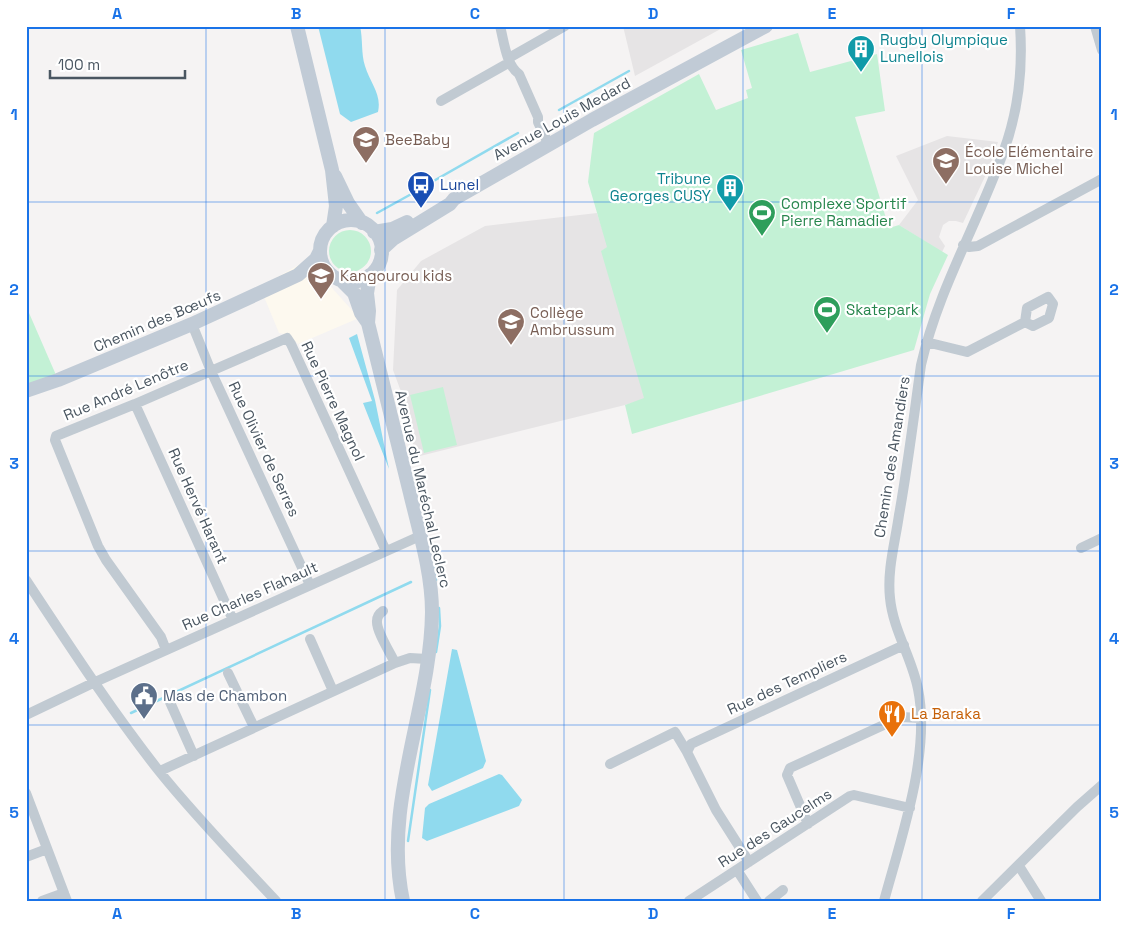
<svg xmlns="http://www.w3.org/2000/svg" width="1128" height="927" viewBox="0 0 1128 927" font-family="'Space Grotesk',sans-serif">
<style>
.commercial{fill:#fdf9ef}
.education{fill:#e6e4e5}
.green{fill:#c3f1d5}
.water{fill:#90daee}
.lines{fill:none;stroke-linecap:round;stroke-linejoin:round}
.stream{stroke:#90daee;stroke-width:2.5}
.street{stroke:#c1cad2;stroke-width:10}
.secondary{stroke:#c1cbd6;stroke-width:14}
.grid{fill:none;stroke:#1a73e8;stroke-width:1;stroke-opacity:0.55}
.labels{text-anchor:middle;stroke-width:4.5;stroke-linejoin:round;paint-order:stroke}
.culture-label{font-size:15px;fill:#0d838f;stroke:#fff;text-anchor:start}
.street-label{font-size:15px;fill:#4a5661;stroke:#fff}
.education-label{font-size:15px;fill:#785e54;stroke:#fff;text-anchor:start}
.transit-label{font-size:15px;fill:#164399;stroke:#fff;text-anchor:start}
.leisure-label{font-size:15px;fill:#27864d;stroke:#fff;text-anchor:start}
.service-label{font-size:15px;fill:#4e5e75;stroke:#fff;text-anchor:start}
.food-label{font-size:15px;fill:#c56008;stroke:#fff;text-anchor:start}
.neatline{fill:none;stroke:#1a73e8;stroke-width:2}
.grid-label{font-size:16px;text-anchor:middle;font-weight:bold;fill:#1a73e8}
</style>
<rect width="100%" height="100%" fill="#f5f3f3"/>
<!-- commercial -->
<path class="commercial" d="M307 260 359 318 298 344 289 335 279 333 260 287Z"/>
<!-- education -->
<path class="education" d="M623 26H726L635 76Z
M947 136 998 142 990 166 963 223 956 221H949L943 225 939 237 945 246 942 252 899 225 918 200 896 156Z
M597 213 608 247 602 251 645 399 625 405 416 457 403 397 393 370 397 290 421 261 485 226Z"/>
<!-- green -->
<path class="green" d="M798 33 810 72 877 54 885 111 855 117 889 228 899 225 948 255 930 294 914 350 632 434 625 405 644 398 601 251 607 247 588 182 594 133 699 74 716 110 748 98 746 90 752 88 741 50Z
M329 251a21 21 0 1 1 42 0a21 21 0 1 1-42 0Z
M26 306 56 375 26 386Z
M443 387 457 445 424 453 410 395Z"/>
<!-- water -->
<path class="water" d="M318 26H360C363 39 361 54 365 66 370 83 382 94 378 112L351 122 340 114Z
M357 334 375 400 389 469 363 403 372 401 349 338Z
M452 649 457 650 486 761 483 768 432 791 428 785Z
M499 774 502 775 522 800 519 806 427 841 422 838 425 808 429 804Z"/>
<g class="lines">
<!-- stream -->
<path class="stream" d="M559 110 629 71
M423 187 518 133
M377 213 415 192
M433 558 436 580
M436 652 440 626 439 608
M131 713 411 582
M408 841 430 690"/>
<!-- street -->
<path class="street" d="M500 26C504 41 506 65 519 74L538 117V122L546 139
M1095 26 1102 50
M509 58 565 26
M441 101 510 62
M963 245 969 247 978 246 1102 179
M192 324 211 371 310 585
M926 342 967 352 1025 322 1027 308 1048 297 1053 304 1049 318 1033 326 1025 322
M135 404 233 620
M1081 548 1102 538
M26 580C69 645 111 710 159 771 195 816 236 858 276 901
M383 611C380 613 377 617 377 621 376 631 391 654 395 663
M310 639 333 691
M166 650 161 637 106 560 98 546 55 440 56 436 135 404 287 338 291 344 386 551
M228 673 254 727
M169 700 194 756
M26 715 93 683 420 536
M687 752 691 744 904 645
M610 764 675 732 687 752 716 810 749 862
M160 771 395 663 410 658 427 659
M26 793 67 901
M808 824 787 775 790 768 901 717 921 718
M26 857 47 849
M1019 866 1041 901
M737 870 757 901
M42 901 64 893
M689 901 850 796 854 795 910 808
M769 901 783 890
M884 901C901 838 931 753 918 689 912 658 893 630 890 598 887 570 895 543 899 515 908 465 914 415 921 365 938 290 977 225 1003 153 1018 113 1023 69 1020 26
M982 901 1077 807 1102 785"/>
<!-- secondary -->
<path class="secondary" d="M297 26 332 170 336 206 333 226
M335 176 348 203 362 223
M320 251a31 31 0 1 1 62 0a31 31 0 1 1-62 0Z
M374 232 392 229 407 222
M381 250 393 239 450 204 454 199 592 120 766 26
M342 281 354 293 361 313 368 323C382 380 396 436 410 493 419 531 432 572 432 612 431 708 382 804 403 901
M368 323 369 311 367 293 370 275
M26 391 58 380 192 324 298 275 316 259 320 251"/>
</g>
<!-- grid -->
<path class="grid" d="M206 26V901M385 26V901M564 26V901M743 26V901M922 26V901M26 202H1102M26 376H1102M26 551H1102M26 725H1102"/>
<!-- icons -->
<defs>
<symbol id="building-pin" viewBox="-11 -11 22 30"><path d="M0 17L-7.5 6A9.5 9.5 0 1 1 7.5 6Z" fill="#0f9aa8" stroke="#fff"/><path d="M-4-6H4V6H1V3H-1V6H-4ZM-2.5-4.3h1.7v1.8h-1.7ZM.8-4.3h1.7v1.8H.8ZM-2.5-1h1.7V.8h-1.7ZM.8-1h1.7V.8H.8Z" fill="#fff"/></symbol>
<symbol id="school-pin" viewBox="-11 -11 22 30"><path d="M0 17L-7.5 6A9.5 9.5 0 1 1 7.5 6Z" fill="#8d6e63" stroke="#fff"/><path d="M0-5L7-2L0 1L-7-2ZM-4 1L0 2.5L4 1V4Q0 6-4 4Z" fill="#fff"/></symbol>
<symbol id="bus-pin" viewBox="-11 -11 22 30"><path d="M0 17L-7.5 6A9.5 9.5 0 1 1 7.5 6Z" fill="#1a4fb4" stroke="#fff"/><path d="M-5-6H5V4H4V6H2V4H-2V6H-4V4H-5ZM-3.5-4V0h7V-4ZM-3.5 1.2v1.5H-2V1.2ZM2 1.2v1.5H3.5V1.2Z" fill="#fff"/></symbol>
<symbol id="stadium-pin" viewBox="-11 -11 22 30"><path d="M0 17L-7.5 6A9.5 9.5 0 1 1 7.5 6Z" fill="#2e9e5b" stroke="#fff"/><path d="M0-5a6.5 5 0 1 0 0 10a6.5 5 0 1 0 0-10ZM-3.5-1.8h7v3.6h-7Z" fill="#fff"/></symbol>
<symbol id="civic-pin" viewBox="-11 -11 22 30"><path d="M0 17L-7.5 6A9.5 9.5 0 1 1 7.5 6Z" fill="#5c6f8a" stroke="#fff"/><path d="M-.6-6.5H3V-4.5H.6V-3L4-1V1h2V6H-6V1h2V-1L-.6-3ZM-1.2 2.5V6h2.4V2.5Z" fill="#fff"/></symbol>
<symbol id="restaurant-pin" viewBox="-11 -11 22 30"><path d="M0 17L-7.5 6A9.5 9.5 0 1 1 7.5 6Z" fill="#e8710a" stroke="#fff"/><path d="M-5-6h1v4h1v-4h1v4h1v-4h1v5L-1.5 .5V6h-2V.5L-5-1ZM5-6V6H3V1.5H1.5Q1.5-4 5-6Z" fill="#fff"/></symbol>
</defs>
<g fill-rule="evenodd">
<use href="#building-pin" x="845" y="33" width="32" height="43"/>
<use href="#school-pin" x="350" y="124" width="32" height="43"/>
<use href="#school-pin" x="930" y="145" width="32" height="43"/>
<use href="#bus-pin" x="405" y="169" width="32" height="43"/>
<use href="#building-pin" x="714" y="172" width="32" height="43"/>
<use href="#stadium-pin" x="746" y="197" width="32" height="43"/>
<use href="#school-pin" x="305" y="260" width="32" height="43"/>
<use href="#stadium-pin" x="811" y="294" width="32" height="43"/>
<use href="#school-pin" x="495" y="306" width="32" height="43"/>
<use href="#civic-pin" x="128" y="680" width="32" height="43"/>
<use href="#restaurant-pin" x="876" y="698" width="32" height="43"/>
</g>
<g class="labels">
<!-- culture labels -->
<g class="culture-label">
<text x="880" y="45">Rugby Olympique<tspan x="880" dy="17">Lunellois</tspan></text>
<text x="711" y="184" text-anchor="end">Tribune<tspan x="711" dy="17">Georges CUSY</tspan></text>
</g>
<!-- street labels -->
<g class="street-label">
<text transform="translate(562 119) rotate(-29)" y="5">Avenue Louis Medard</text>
<text transform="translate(157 321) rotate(-23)" y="5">Chemin des Bœufs</text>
<text transform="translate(126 390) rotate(-23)" y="5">Rue André Lenôtre</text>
<text transform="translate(333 401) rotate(65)" y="5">Rue Pierre Magnol</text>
<text transform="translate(264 449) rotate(65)" y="5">Rue Olivier de Serres</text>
<text transform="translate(892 457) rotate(-81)" y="5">Chemin des Amandiers</text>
<text transform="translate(423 489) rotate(77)" y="5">Avenue du Maréchal Leclerc</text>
<text transform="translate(198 506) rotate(66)" y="5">Rue Hervé Harant</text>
<text transform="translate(250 596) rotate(-24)" y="5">Rue Charles Flahault</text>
<text transform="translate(787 683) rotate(-25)" y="5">Rue des Templiers</text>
<text transform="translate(775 828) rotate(-33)" y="5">Rue des Gaucelms</text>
</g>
<!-- education labels -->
<g class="education-label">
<text x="385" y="145">BeeBaby</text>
<text x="965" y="157">École Elémentaire<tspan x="965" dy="17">Louise Michel</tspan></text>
<text x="340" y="281">Kangourou kids</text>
<text x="530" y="318">Collège<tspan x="530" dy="17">Ambrussum</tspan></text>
</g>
<!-- transit labels -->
<g class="transit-label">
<text x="440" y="190">Lunel</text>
</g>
<!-- leisure labels -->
<g class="leisure-label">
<text x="781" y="209">Complexe Sportif<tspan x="781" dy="17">Pierre Ramadier</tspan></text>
<text x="846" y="315">Skatepark</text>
</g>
<!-- service labels -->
<g class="service-label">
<text x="163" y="701">Mas de Chambon</text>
</g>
<!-- food labels -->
<g class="food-label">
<text x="911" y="719">La Baraka</text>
</g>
</g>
<!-- border -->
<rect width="1128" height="927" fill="none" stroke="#ffffff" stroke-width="55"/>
<!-- scale -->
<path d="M50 70v8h135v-8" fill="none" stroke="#4a5661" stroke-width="2.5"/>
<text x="58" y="70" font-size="15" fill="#4a5661" stroke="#ffffff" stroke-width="4" paint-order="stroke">100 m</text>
<rect x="28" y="28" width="1072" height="872" class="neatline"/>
<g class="grid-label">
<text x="117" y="19">A</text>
<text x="296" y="19">B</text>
<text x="475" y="19">C</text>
<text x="653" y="19">D</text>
<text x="832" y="19">E</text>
<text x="1011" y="19">F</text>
<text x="14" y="120">1</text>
<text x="1114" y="120">1</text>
<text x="14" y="295">2</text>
<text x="1114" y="295">2</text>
<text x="14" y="469">3</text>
<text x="1114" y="469">3</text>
<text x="14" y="644">4</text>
<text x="1114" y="644">4</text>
<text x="14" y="818">5</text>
<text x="1114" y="818">5</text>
<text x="117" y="919">A</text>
<text x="296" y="919">B</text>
<text x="475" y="919">C</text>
<text x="653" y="919">D</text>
<text x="832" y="919">E</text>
<text x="1011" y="919">F</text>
</g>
</svg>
